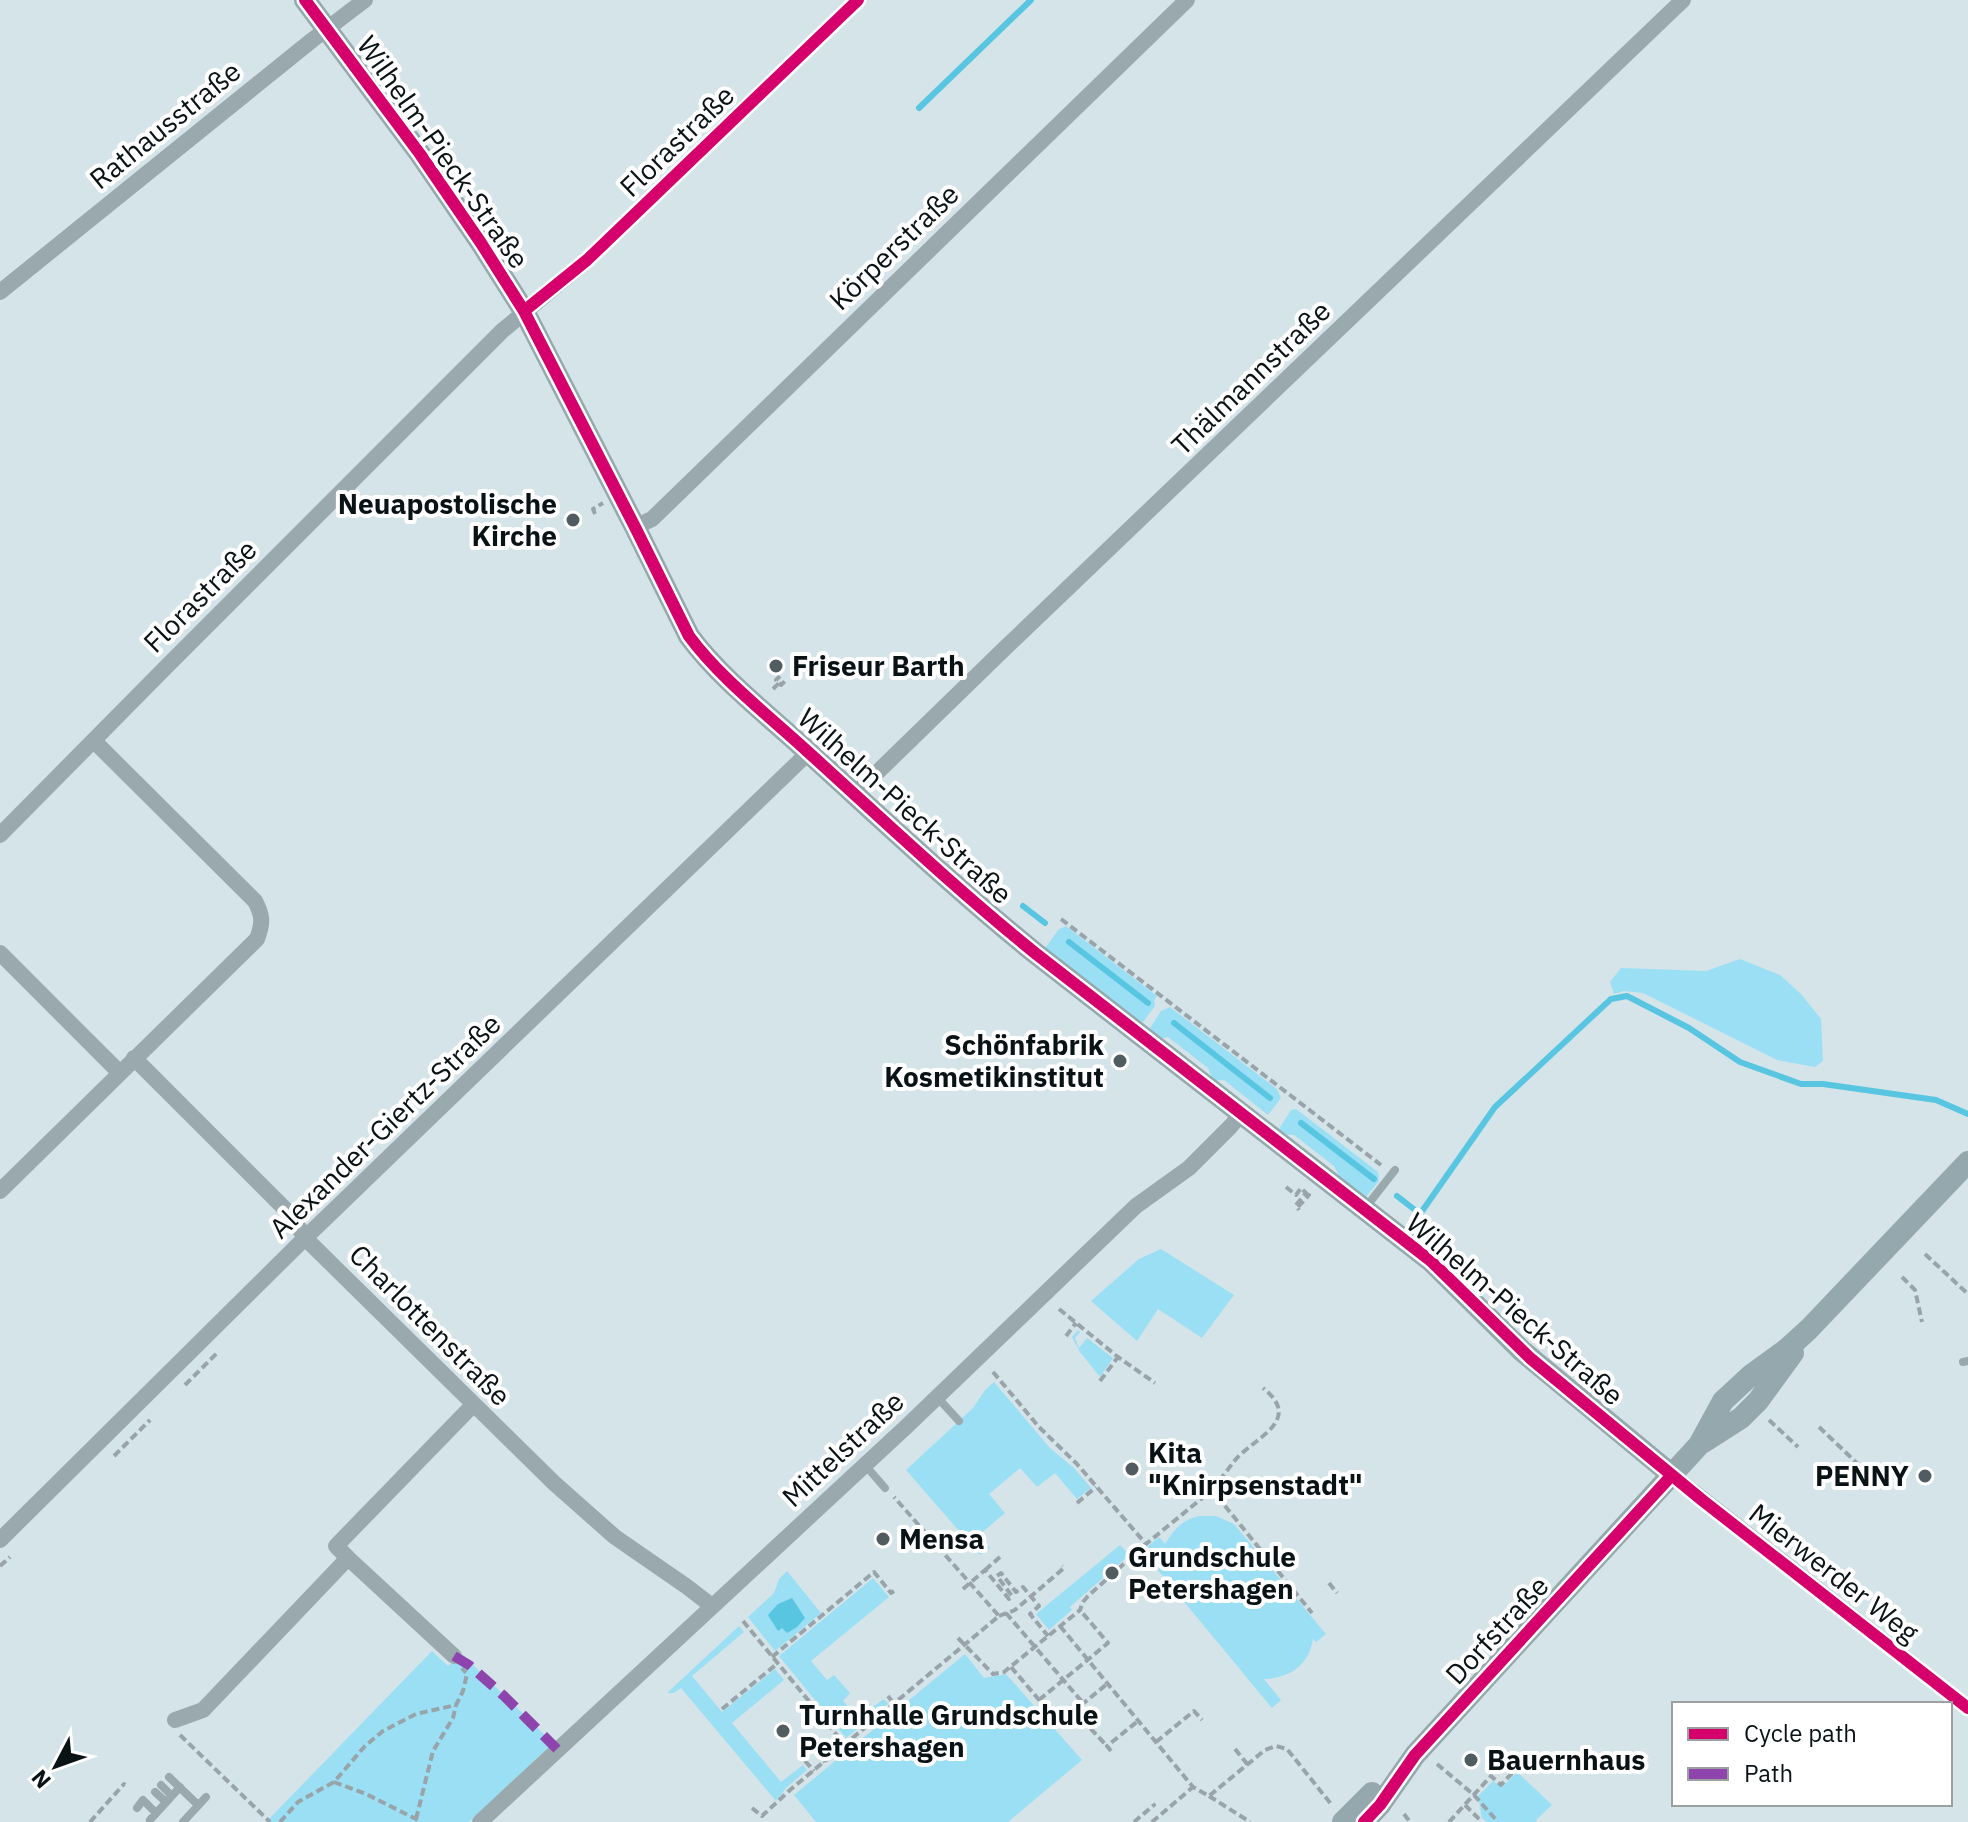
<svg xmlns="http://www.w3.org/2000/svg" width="1968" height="1822" viewBox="0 0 1968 1822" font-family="'IBM Plex Sans',sans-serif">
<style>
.green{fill:#9bdff4}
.water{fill:#58c5e1}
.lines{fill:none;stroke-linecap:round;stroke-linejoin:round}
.stream{stroke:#58c5e1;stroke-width:6}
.path{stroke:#98a4a9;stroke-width:4;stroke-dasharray:8 4;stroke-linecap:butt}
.lane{stroke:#9aa9ae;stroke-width:8}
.street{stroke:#9aa9ae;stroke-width:16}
.secondary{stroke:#94a8ad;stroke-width:22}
.quiet{stroke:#8e44ad;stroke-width:10;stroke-dasharray:20 10;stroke-linecap:butt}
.cycleway-casing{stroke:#fff;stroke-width:17}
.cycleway{stroke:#d6006c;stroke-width:12}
.poi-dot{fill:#505c5f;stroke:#fff;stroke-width:3}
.labels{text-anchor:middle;stroke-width:8;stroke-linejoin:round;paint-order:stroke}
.street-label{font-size:28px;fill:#091215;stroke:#fff}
.poi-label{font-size:28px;font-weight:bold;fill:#091215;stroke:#fff;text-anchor:start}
</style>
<rect width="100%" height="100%" fill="#d5e4e9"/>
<!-- green -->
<path class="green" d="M1066 926 1157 996 1154 1000 1155 1006 1143 1022 1138 1023 1044 950 1058 930Z
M1740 959 1780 975 1801 994 1821 1019 1823 1061 1815 1067 1777 1060 1643 993 1624 991 1614 994 1610 982 1621 968 1706 971Z
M1170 1007 1277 1089 1281 1098 1268 1115 1224 1080 1213 1081 1208 1068 1168 1037 1158 1039 1151 1034 1150 1028 1161 1011Z
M1296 1109 1378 1172 1379 1181 1365 1198 1342 1181 1334 1166 1294 1135 1281 1134 1279 1129 1291 1110Z
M1161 1249 1234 1295 1202 1338 1158 1309 1137 1341 1091 1301 1139 1259Z
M1078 1330 1080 1332 1075 1338 1079 1348 1087 1338 1113 1358 1100 1377 1080 1352 1072 1337Z
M994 1382 1050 1448 1074 1468 1091 1488 1077 1499 1055 1473 1037 1487 1020 1468 989 1494 1005 1513 979 1535 990 1548 980 1555 906 1470 973 1408 985 1390Z
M1200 1516H1216L1234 1524 1326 1634 1316 1642 1313 1639C1309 1666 1289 1678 1264 1679L1281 1700 1272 1708 1142 1551 1159 1537 1165 1544C1174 1529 1183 1519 1200 1516Z
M1120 1545 1129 1555 1070 1607 1072 1610 1049 1630 1036 1614Z
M787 1571 821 1613 775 1651 748 1617 774 1593 779 1579Z
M873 1578 889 1597 811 1661 827 1680 834 1675 850 1693 843 1701 859 1719 882 1700H885L888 1704 846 1738 779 1656Z
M739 1626 744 1632 692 1676 722 1712 775 1669 784 1680 732 1723 781 1782 803 1765 807 1770 786 1788 776 1801 681 1688 674 1693H667Z
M432 1651 448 1666 462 1654 553 1743 469 1822H266Z
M965 1654 984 1678 1006 1674 1082 1760 1008 1822H816L794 1795Z
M1517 1772 1552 1805 1536 1820 1537 1822H1487L1482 1818 1478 1796 1493 1781 1502 1787Z"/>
<!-- water -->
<path class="water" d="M792 1598 805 1618 797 1627 787 1633 782 1628 778 1631 768 1615 778 1604Z"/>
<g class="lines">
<!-- stream -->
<path class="stream" d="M919 108 1031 0
M1023 906 1045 923
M1069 942 1148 1003
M1174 1023 1270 1098
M1301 1123 1374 1179
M1397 1196 1420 1214 1495 1107 1611 999 1627 996 1689 1028 1740 1062 1801 1084H1823L1936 1100 1968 1114"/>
<!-- path -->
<path class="path" d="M595 514 593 509 603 503
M779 683 781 685 785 681
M773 689 779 683 776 680 780 676
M1061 919 1381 1165
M1286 1187 1296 1195 1301 1188 1306 1193 1296 1205 1299 1210
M1298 1207 1309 1195 1307 1194
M1925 1254 1968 1294
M1902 1277 1915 1290 1922 1322
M1059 1309 1118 1357 1155 1383
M1066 1336 1076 1323
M993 1372 1039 1427 1077 1464 1146 1544 1212 1490 1312 1613
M1100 1381 1118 1357
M185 1385 218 1352
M1769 1420 1798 1447
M1819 1427 1860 1466
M114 1456 150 1420
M1212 1490C1220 1480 1228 1469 1236 1459 1257 1436 1303 1420 1263 1388
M1077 1503 1096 1487
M0 1566 10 1557
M985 1570 1000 1557
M1329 1583 1337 1593
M963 1589 985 1570 1009 1599 1012 1596 997 1576 1001 1573 1016 1592 1023 1587 1039 1606 1030 1614 1048 1636
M1006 1613 1083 1703
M999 1616 1015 1610 1064 1568 1062 1566
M743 1621 845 1745
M1060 1626 1193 1787 1209 1796 1265 1750 1276 1746 1287 1749 1331 1804
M958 1638 993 1674 1004 1672 1080 1610 1083 1602 1088 1596 1146 1544
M772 1657 874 1572 891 1593 894 1591
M1011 1667 1052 1715 1061 1717 1069 1715 1107 1684
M888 1696 894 1704
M1039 1700 1108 1643 1080 1610
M722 1709 778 1663
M1074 1711 1107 1746
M180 1735 270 1822
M1156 1742 1194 1711 1202 1720
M1235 1749 1248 1765
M1111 1751 1107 1746 1138 1721
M816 1752 825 1762
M805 1761 814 1771
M1437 1764 1474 1795 1498 1822
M334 1782 366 1794 416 1819 420 1822
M1209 1796 1250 1822
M1465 1805 1482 1822
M752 1808 762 1816 790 1790 999 1616 894 1497
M1404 1814 1410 1822
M416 1819 433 1751 453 1718 456 1705
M90 1822 124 1784 125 1785
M280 1822 298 1802 334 1782 365 1746 383 1731 416 1714 456 1705 463 1691 467 1674 462 1668
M1134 1822 1154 1805 1153 1804
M1152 1822 1193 1787
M1449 1822 1491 1776 1501 1785 1514 1771"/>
<!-- lane -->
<path class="lane" d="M1366 1207 1395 1170
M1963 1362 1968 1361
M937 1397 959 1421
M865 1465 885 1488
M169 1777 198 1805
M161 1785 172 1796
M155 1792 166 1802
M137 1808 143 1800 156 1813
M150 1820 180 1787
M183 1822 206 1797"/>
<!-- street -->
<path class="street" d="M0 292 311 41 365 0
M635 527 652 519 1187 0
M855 794 1002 651 1683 0
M0 835 170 663 502 331 587 260 858 0
M0 953 119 1072
M134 1058 291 1215 305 1238 554 1483 615 1537 686 1586 712 1606
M0 1191 257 939C263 923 263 916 255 901L94 741
M1672 1475 1968 1708
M0 1540 305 1238 809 752
M348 1558 454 1656
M175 1720 203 1710 348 1558 336 1546 473 1405
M480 1822 907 1426 1136 1206 1189 1168 1231 1126 1241 1114"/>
<!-- secondary -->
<path class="secondary" d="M305 0 420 154 481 243 524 311 635 527 689 636C719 677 769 716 807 751 882 819 956 889 1035 953L1431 1261 1522 1351 1672 1475
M1702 1443 1741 1418 1758 1401 1793 1353
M1343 1822 1372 1793
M1364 1822 1380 1805 1415 1755 1699 1445 1723 1401 1750 1376 1787 1349 1809 1329 1968 1162"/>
<!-- quiet -->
<path class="quiet" d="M454 1656 469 1665 504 1696 557 1749"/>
<defs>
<path id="cycleway" d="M305 0 420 154 481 243 524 311 635 527 689 636C719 677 769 716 807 751 882 819 956 889 1035 953L1431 1261 1530 1358 1702 1500 1968 1708
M524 311 587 260 858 0
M1364 1822 1380 1805 1415 1755 1672 1475"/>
</defs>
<!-- cycleway casing -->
<use href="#cycleway" class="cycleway-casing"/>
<!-- cycleway -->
<use href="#cycleway" class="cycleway"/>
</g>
<!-- markers -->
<g class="poi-dot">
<circle cx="573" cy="520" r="8"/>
<circle cx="776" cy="666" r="8"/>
<circle cx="1120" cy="1061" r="8"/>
<circle cx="1132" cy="1469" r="8"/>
<circle cx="1925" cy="1476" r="8"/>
<circle cx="883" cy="1539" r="8"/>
<circle cx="1112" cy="1573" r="8"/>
<circle cx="783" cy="1731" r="8"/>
<circle cx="1471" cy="1760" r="8"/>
</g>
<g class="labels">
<!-- street labels -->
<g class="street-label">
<text transform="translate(165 125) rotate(-39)" y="10">Rathausstraße</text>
<text transform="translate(677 141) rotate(-44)" y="10">Florastraße</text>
<text transform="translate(443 152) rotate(55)" y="10">Wilhelm-Pieck-Straße</text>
<text transform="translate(894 247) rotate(-44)" y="10">Körperstraße</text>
<text transform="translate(1251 378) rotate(-44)" y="10">Thälmannstraße</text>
<text transform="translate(200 596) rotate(-45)" y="10">Florastraße</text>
<text transform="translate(905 806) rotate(42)" y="10">Wilhelm-Pieck-Straße</text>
<text transform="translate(385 1126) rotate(-44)" y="10">Alexander-Giertz-Straße</text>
<text transform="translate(1515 1309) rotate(41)" y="10">Wilhelm-Pieck-Straße</text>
<text transform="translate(430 1325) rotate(45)" y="10">Charlottenstraße</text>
<text transform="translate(843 1449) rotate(-43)" y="10">Mittelstraße</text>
<text transform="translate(1834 1573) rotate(38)" y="10">Mierwerder Weg</text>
<text transform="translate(1497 1630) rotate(-47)" y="10">Dorfstraße</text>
</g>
<!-- poi labels -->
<g class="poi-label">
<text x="557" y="514" text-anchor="end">Neuapostolische<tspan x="557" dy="32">Kirche</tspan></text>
<text x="792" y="676">Friseur Barth</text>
<text x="1104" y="1055" text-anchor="end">Schönfabrik<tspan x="1104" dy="32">Kosmetikinstitut</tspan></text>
<text x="1148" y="1463">Kita<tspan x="1148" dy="32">"Knirpsenstadt"</tspan></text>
<text x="1909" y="1486" text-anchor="end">PENNY</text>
<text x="899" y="1549">Mensa</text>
<text x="1128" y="1567">Grundschule<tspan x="1128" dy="32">Petershagen</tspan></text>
<text x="799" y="1725">Turnhalle Grundschule<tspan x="799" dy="32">Petershagen</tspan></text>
<text x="1487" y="1770">Bauernhaus</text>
</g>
</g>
<!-- legend -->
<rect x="1672" y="1702" width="280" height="104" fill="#ffffff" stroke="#9da0a1" stroke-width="2"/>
<rect x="1688" y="1728" width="40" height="12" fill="#d6006c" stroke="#9da0a1" stroke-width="2"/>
<text x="1744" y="1742" font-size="24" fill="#091215">Cycle path</text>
<rect x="1688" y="1768" width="40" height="12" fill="#8e44ad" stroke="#9da0a1" stroke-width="2"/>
<text x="1744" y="1782" font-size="24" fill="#091215">Path</text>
<!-- north arrow -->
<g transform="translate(56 1766) rotate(229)" stroke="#ffffff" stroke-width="6" paint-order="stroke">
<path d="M0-6L14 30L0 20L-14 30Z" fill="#091215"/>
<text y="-12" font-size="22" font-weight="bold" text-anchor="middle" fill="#091215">N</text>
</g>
</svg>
